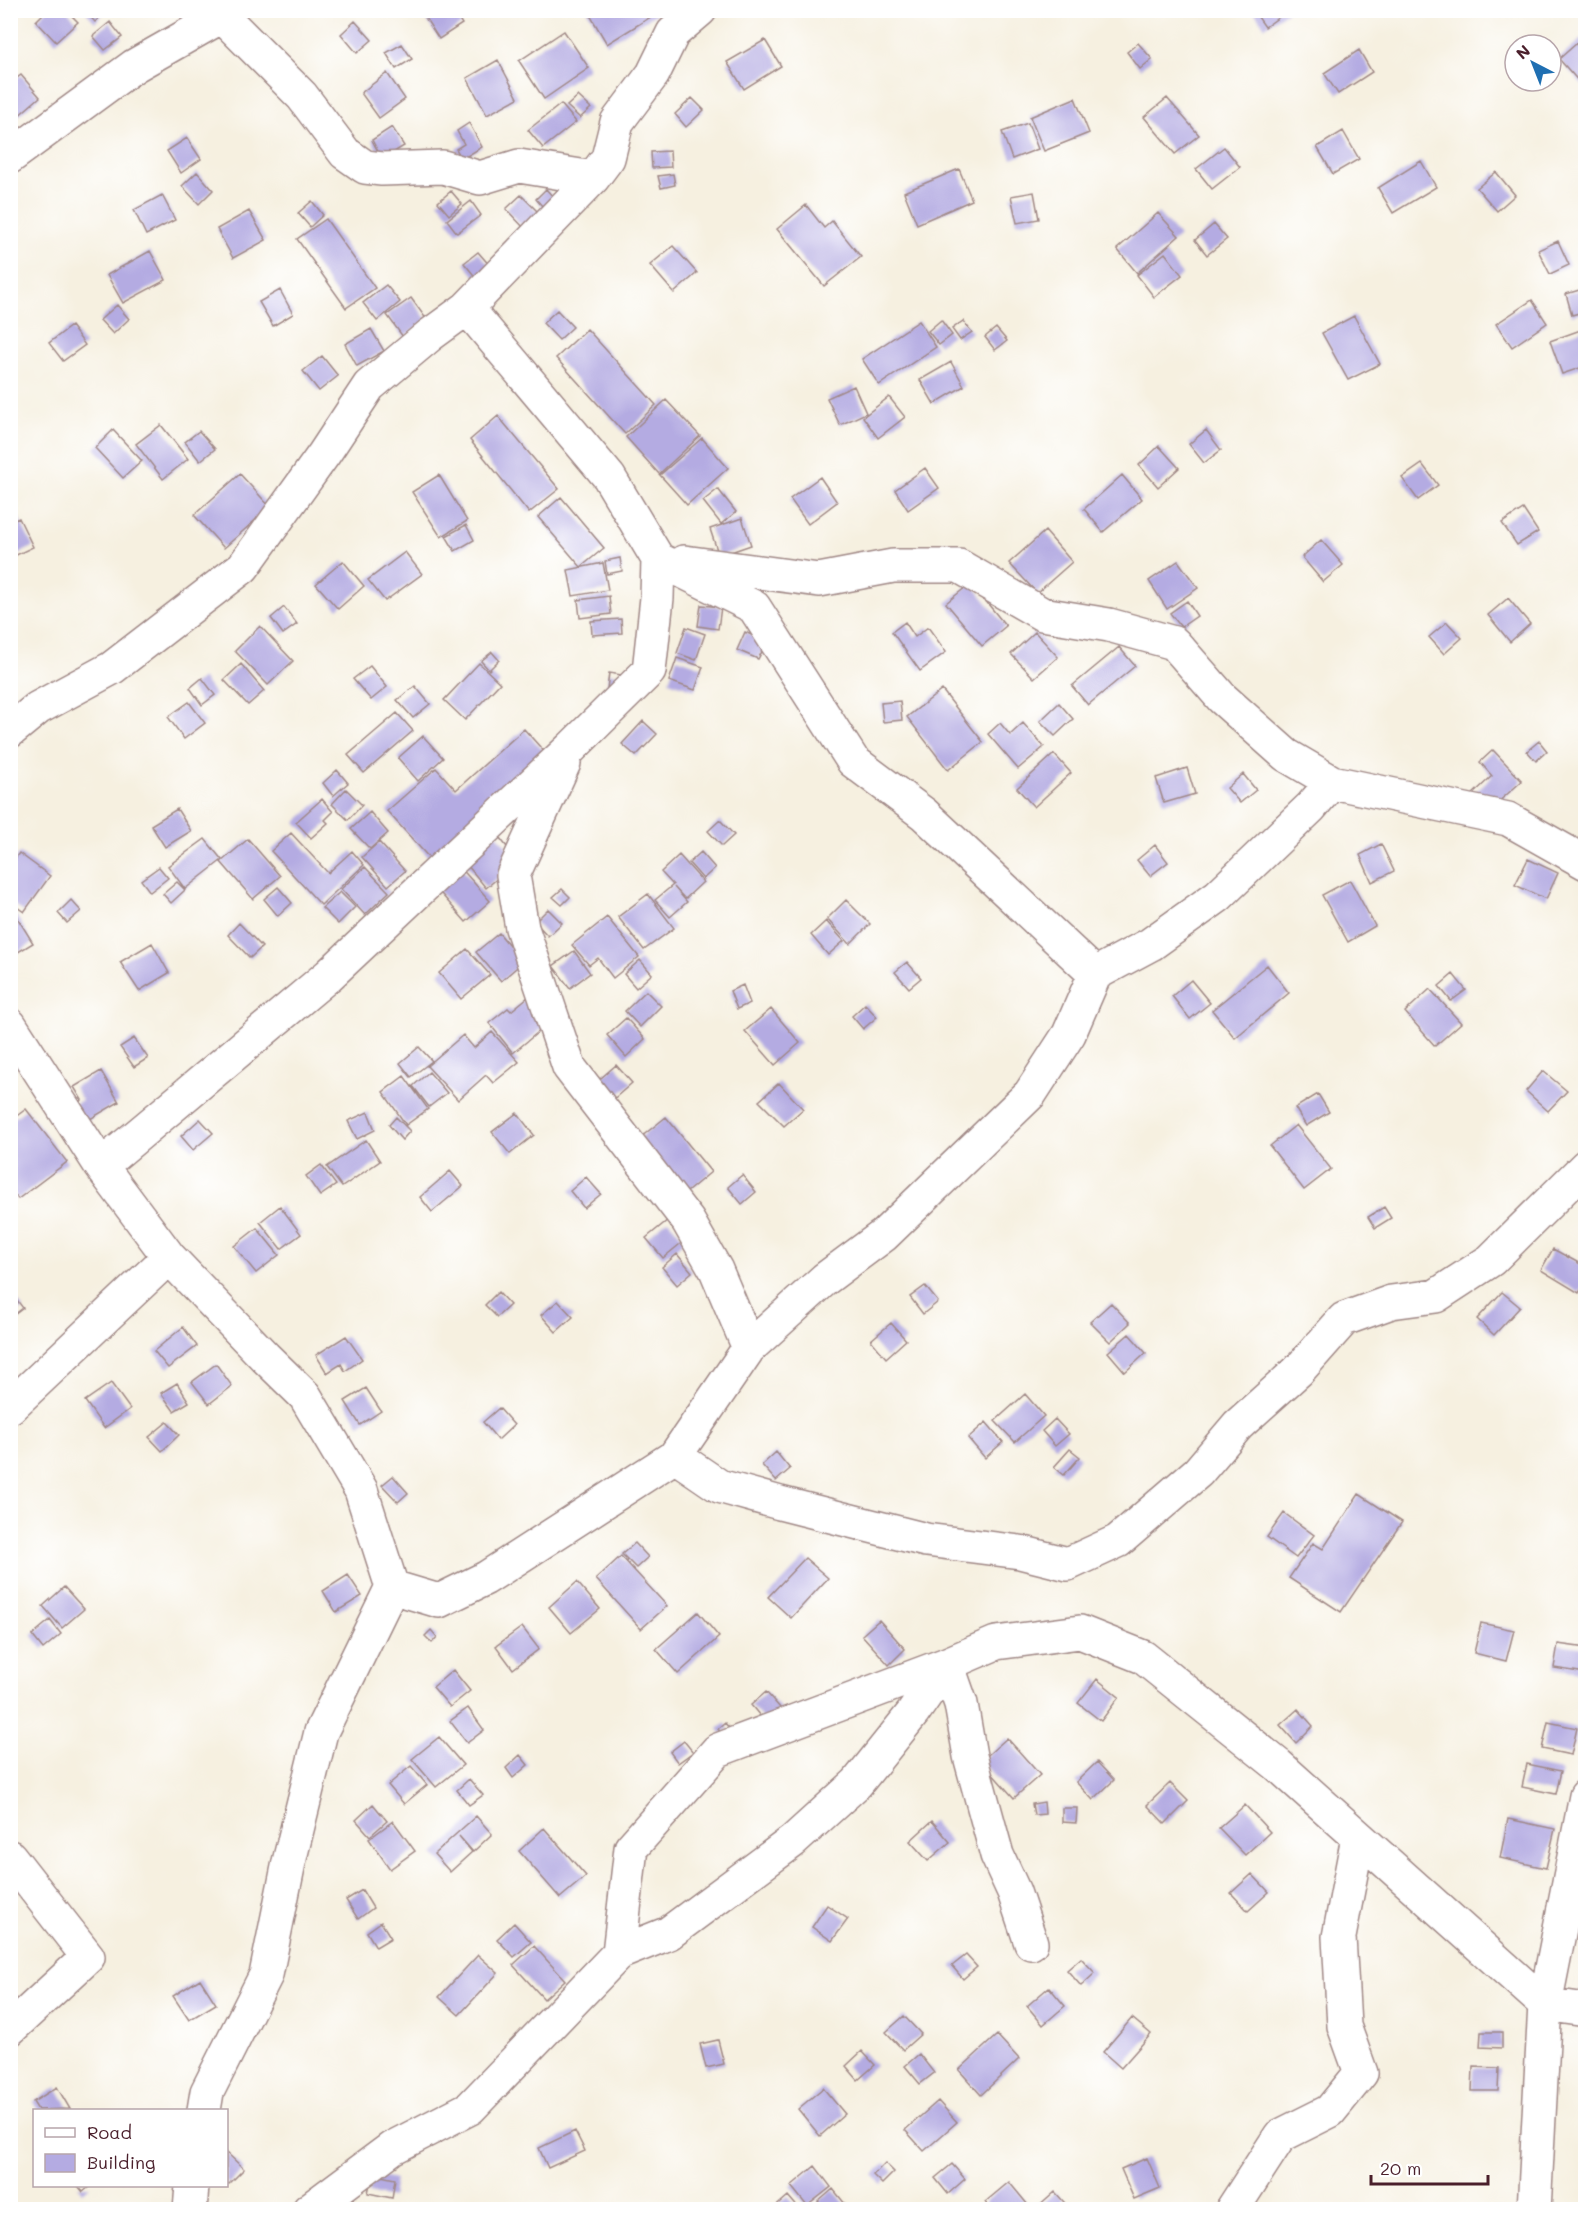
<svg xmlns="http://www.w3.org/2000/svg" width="1596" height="2220" viewBox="0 0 1596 2220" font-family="Mali,sans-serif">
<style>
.building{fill:#b4abe2}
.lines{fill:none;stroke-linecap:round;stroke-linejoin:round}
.street-casing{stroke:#a08886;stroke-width:36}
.street{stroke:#fff;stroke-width:33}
</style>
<rect width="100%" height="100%" fill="#fff"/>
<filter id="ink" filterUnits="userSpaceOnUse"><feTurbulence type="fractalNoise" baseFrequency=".0167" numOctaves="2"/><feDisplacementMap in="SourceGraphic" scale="12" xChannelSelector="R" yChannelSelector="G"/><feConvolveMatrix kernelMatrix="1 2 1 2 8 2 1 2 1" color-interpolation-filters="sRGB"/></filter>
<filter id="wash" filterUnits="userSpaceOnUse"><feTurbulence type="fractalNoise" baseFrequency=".008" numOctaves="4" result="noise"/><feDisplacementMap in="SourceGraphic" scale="24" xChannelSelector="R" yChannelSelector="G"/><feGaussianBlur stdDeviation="1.35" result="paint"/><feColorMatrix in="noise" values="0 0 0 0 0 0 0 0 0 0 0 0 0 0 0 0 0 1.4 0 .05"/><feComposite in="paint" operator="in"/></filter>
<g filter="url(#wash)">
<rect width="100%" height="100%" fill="#f6f0e0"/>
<g id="blocks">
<!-- building -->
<path class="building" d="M47 10H66L78 22 56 42 36 21Z
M84 10H107L95 22Z
M420 10H453L462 24 439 39Z
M587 10H662L607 44Z
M1253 10H1289L1265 27Z
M355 21 372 40 357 53 341 34Z
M110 22 122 37 105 50 93 36Z
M564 31 589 68 544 99 519 61Z
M1586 35V82L1582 85 1559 59Z
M765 40 781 66 744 89 727 62Z
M1138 43 1152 59 1140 69 1127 52Z
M402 44 412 59 396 69 386 53Z
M1359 50 1372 72 1338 94 1324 73Z
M498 60 518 98 487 115 467 78Z
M387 73 405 99 379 118 361 93Z
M21 75 40 97 10 123V83Z
M578 96 591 108 580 118 567 106Z
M692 98 704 110 686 127 675 114Z
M1075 98 1089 133 1044 151 1030 117Z
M1167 98 1199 135 1175 154 1144 117Z
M561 104 576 122 543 148 528 130Z
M469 123 482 147 462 159 456 149 464 144 457 131Z
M1028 123 1038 149 1012 159 1002 132Z
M392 127 404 146 382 159 372 140Z
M1343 131 1359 159 1333 174 1317 147Z
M187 138 201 159 181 173 167 151Z
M1224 147 1240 167 1212 189 1196 169Z
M670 151 671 167 652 168 651 152Z
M1421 161 1436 187 1393 213 1378 188Z
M959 169 972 200 917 224 904 192Z
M197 172 213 190 199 204 182 186Z
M1496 172 1515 195 1497 211 1477 188Z
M673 174 675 185 661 188 658 176Z
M546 189 560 205 549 214 536 199Z
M451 191 462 204 449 215 438 202Z
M1034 192 1039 219 1017 223 1011 196Z
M162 195 175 220 146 235 134 210Z
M521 195 541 215 526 230 506 209Z
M312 201 323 215 310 227 298 213Z
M471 201 481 215 457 233 447 220Z
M806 205 824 228 832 221 861 257 824 286 777 229Z
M249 211 266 240 233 258 217 229Z
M1158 213 1179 236 1137 273 1117 249Z
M326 219 375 288 346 308 297 239Z
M1214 224 1227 239 1207 255 1195 240Z
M1558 241 1569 265 1550 274 1538 250Z
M673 246 697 273 674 293 650 265Z
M150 251 166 280 123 303 107 275Z
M478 252 491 267 477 279 464 263Z
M1165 253 1182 275 1154 297 1137 275Z
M386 285 400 302 377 321 363 303Z
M1586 288V311L1572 315 1566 294Z
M280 290 293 314 273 326 259 302Z
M411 298 427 320 403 337 387 315Z
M1532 300 1547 323 1512 347 1496 324Z
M117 305 129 319 113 334 100 320Z
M557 310 573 327 559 340 543 323Z
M1354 316 1380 364 1348 380 1322 333Z
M941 320 952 335 939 345 928 331Z
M919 321 936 347 879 385 862 359Z
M963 321 972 332 960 340 952 329Z
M71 326 85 345 63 361 49 343Z
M996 328 1007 341 995 350 985 337Z
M1586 328V366L1562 374 1550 341Z
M371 329 384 351 357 366 345 344Z
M587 329 656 405 625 434 556 358Z
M322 356 338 376 319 391 303 371Z
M951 362 964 386 934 404 920 380Z
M854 386 866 413 840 425 827 398Z
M889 397 905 417 878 438 863 417Z
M666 400 700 436 659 474 626 437Z
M498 416 559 489 529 513 470 440Z
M161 425 188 459 163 479 136 444Z
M113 430 142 461 123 478 95 448Z
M1206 430 1221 450 1204 463 1189 444Z
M199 431 215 449 200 461 185 442Z
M702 438 728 468 687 505 660 475Z
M1159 446 1179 468 1158 487 1139 465Z
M1422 464 1438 485 1418 500 1402 478Z
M925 468 939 488 908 510 895 490Z
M240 474 270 507 224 548 194 515Z
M439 475 467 521 441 537 412 492Z
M1122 475 1142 499 1103 532 1084 509Z
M820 477 837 502 808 524 790 499Z
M718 489 736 512 721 524 703 501Z
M561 497 604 548 581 567 538 517Z
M1523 509 1538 532 1517 545 1502 523Z
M19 518 33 547 10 558V522Z
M742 518 751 545 719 556 710 529Z
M466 525 474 540 455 551 446 536Z
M1045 531 1072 562 1037 593 1009 563Z
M1321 540 1343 565 1323 582 1302 557Z
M405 552 422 574 385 601 368 580Z
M620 558 622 571 607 574 605 561Z
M343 561 364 586 338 609 316 584Z
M1178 561 1198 588 1167 609 1149 581Z
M603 563 608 590 573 596 568 570Z
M971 583 1006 626 982 646 946 603Z
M609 596 611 614 580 618 578 600Z
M1508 598 1530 624 1510 642 1488 615Z
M1187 601 1197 616 1181 627 1170 613Z
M701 605 721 607 718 629 698 626Z
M284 607 297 624 283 634 271 618Z
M621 619 622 633 592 635 591 621Z
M905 622 915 637 928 627 946 652 920 671 892 632Z
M1447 622 1462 638 1444 654 1429 637Z
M260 626 293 661 268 685 235 651Z
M686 627 705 634 696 660 677 653Z
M745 632 767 642 758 659 737 650Z
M1035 632 1058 657 1034 678 1011 654Z
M1119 647 1135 666 1088 705 1072 686Z
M492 652 499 660 489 670 481 661Z
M677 658 703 667 695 690 669 681Z
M479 663 500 683 465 720 444 700Z
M241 664 264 691 248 705 224 680Z
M370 666 387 687 371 700 353 679Z
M609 673 622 675 619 691 607 689Z
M202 678 215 695 202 705 190 688Z
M415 686 430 704 413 718 397 700Z
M942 690 983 742 948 770 907 717Z
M900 701 902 720 883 722 881 703Z
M189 702 205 723 184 739 168 717Z
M1059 703 1073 719 1055 736 1040 721Z
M397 713 413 731 364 773 348 755Z
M643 721 657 734 636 756 622 744Z
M1000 723 1010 735 1023 723 1044 747 1018 769 988 734Z
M524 729 549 757 432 861 387 811 436 768 456 790Z
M423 736 443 758 418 781 398 758Z
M1539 741 1547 751 1536 761 1527 751Z
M1493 750 1522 781 1487 812 1472 795 1492 776 1480 762Z
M1054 754 1071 773 1034 807 1017 788Z
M1187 768 1195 794 1164 803 1156 778Z
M337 770 348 783 333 796 323 783Z
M1243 774 1256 790 1240 803 1227 788Z
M346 789 362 805 348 820 332 804Z
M322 799 333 812 325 820 328 823 311 838 296 822Z
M177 809 191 831 165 847 151 825Z
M370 812 388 833 370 849 351 829Z
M720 820 734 835 722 846 708 831Z
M291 833 328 873 352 851 364 865 321 905 271 851Z
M496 833 518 861 486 888 463 860Z
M205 839 222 860 185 889 168 866Z
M248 839 280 876 253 899 221 862Z
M379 842 405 871 388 886 362 857Z
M1381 844 1394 871 1372 882 1360 855Z
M1155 845 1168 862 1150 876 1137 860Z
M701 852 715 868 703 879 689 863Z
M19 853 50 876 24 912 10 902V865Z
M679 855 703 882 685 899 674 887 687 902 670 917 655 900 673 885 661 872Z
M1528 859 1558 873 1546 899 1515 885Z
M459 866 490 901 466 922 435 887Z
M159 867 168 878 150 892 141 880Z
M365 867 389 892 365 915 341 889Z
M1350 880 1375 926 1348 942 1322 895Z
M177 882 185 890 171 903 163 894Z
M278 887 292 903 278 916 264 899Z
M562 889 570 897 562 905 553 897Z
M340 892 355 907 338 924 322 908Z
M648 894 674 928 644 950 618 917Z
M71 900 81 911 67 923 58 913Z
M846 900 870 924 850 944 827 919Z
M548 909 562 923 548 936 535 922Z
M15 914 33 943 10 957V917Z
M607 917 639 957 613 978 598 958 589 965 572 945Z
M826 921 844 941 828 955 811 935Z
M239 923 262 947 250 958 228 935Z
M499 933 523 962 501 981 476 952Z
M152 943 169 973 139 991 120 962Z
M467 949 490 975 461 999 439 973Z
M574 951 590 973 570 988 553 966Z
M640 960 652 974 636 988 624 974Z
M907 962 921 978 909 988 895 972Z
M1267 965 1289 993 1235 1038 1212 1010Z
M1453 974 1466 990 1451 1001 1439 986Z
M1191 980 1210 1003 1190 1019 1172 996Z
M743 985 750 1003 737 1009 730 991Z
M1430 989 1461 1023 1435 1046 1405 1012Z
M646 991 661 1006 640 1027 625 1011Z
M528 997 549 1023 513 1053 489 1023 508 1008 511 1011Z
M865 1004 877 1017 863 1029 852 1016Z
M771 1009 800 1043 775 1065 745 1031Z
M626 1018 645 1039 626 1057 607 1035Z
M492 1032 519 1062 493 1083 486 1075 458 1100 427 1066 463 1035 474 1048Z
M134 1038 148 1058 134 1067 120 1047Z
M419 1047 432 1061 411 1077 400 1063Z
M616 1065 632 1083 609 1103 593 1085Z
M101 1071 119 1102 80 1125 70 1107 82 1100 74 1087Z
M1543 1071 1567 1091 1548 1111 1526 1091Z
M429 1072 447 1093 429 1107 413 1086Z
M404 1076 428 1109 406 1125 383 1092Z
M779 1083 803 1109 784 1126 759 1101Z
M1318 1094 1329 1112 1306 1126 1295 1108Z
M26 1109 67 1162 18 1199 10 1190V1121Z
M368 1112 375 1130 357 1139 348 1121Z
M517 1113 534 1135 510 1154 492 1132Z
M396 1117 410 1131 402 1140 389 1125Z
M666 1117 711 1172 682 1196 636 1141Z
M200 1119 213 1133 193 1150 181 1136Z
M1296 1125 1331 1169 1304 1190 1270 1146Z
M366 1140 380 1161 342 1187 327 1167Z
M321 1165 336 1185 320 1196 306 1176Z
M450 1171 463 1186 432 1212 420 1197Z
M742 1175 756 1192 742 1204 728 1187Z
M586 1177 601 1194 584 1208 570 1191Z
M280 1206 301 1234 281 1249 260 1222Z
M1384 1207 1391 1218 1375 1228 1368 1217Z
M668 1220 685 1240 663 1258 646 1238Z
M257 1228 279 1255 256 1273 234 1246Z
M1553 1249 1586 1267V1282L1579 1293 1541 1270Z
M677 1254 692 1272 677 1285 662 1267Z
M925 1286 938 1302 923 1314 910 1297Z
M10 1291 23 1308 10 1318Z
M498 1292 510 1305 497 1317 485 1305Z
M1502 1292 1520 1307 1494 1335 1477 1319Z
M558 1301 573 1317 556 1332 541 1315Z
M1111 1303 1130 1323 1110 1342 1090 1322Z
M891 1323 906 1340 886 1358 871 1340Z
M183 1327 197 1346 168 1368 154 1351Z
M1129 1334 1146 1353 1125 1372 1108 1352Z
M346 1336 362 1359 345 1371 341 1364 327 1373 316 1355Z
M216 1364 232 1386 209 1404 192 1382Z
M111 1383 130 1409 104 1428 85 1401Z
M177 1383 189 1402 174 1411 161 1393Z
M366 1388 381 1411 360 1425 345 1401Z
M1025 1394 1044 1416 1015 1442 995 1421Z
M499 1408 514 1425 498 1440 483 1422Z
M1055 1419 1069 1434 1055 1446 1042 1431Z
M167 1422 179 1435 162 1451 149 1437Z
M986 1422 1003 1442 985 1458 968 1438Z
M1070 1449 1080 1457 1064 1475 1054 1467Z
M776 1452 790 1469 776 1481 762 1465Z
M393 1476 408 1493 398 1502 382 1485Z
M1359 1494 1402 1522 1341 1612 1289 1578 1313 1543 1323 1549Z
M1284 1513 1314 1535 1296 1558 1267 1537Z
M635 1543 648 1557 636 1568 622 1554Z
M621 1556 667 1606 641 1629 596 1579Z
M805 1558 828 1578 791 1618 768 1597Z
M348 1575 362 1596 336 1612 323 1591Z
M577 1582 600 1609 571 1633 549 1607Z
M64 1587 84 1609 62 1628 43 1606Z
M698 1612 719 1637 678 1674 656 1649Z
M50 1620 61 1634 43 1649 32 1635Z
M879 1620 905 1649 889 1665 862 1635Z
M1481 1623 1514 1630 1506 1661 1474 1653Z
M522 1627 539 1649 513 1669 496 1646Z
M431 1630 437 1637 432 1643 425 1636Z
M1558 1644 1586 1648V1673L1554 1668Z
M453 1670 470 1691 450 1707 433 1687Z
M1097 1679 1119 1697 1101 1721 1078 1703Z
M766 1692 781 1709 765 1722 751 1705Z
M468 1708 484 1730 467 1743 450 1721Z
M1298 1709 1313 1726 1296 1743 1280 1725Z
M1548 1722 1577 1728 1571 1755 1542 1749Z
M725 1723 729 1728 722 1734 718 1729Z
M439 1737 463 1765 436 1787 412 1759Z
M1007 1738 1040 1775 1014 1798 981 1761Z
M684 1741 693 1752 678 1763 670 1752Z
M520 1755 528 1765 513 1778 506 1768Z
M1097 1762 1114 1780 1093 1800 1076 1782Z
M1527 1764 1561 1771 1556 1794 1522 1787Z
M411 1766 427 1785 404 1804 388 1785Z
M469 1779 483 1795 469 1805 457 1790Z
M1170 1783 1188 1801 1165 1824 1147 1805Z
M1044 1802 1045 1814 1034 1815 1032 1804Z
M373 1804 387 1821 370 1836 356 1820Z
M1245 1805 1270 1832 1245 1855 1219 1828Z
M1062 1808H1077L1076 1823 1062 1822Z
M476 1816 492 1834 473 1852 459 1836 472 1852 450 1872 434 1854Z
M1508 1819 1555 1829 1546 1868 1500 1858Z
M393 1821 415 1851 390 1869 369 1839Z
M932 1821 950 1842 928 1861 910 1841Z
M544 1828 586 1876 560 1898 519 1851Z
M1252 1874 1269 1892 1248 1911 1231 1893Z
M362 1890 373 1908 358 1919 346 1900Z
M827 1905 848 1919 832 1941 812 1927Z
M381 1922 391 1938 376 1947 367 1932Z
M514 1923 531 1942 514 1957 497 1939Z
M534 1946 565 1980 544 1999 513 1965Z
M478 1955 498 1973 459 2015 439 1997Z
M966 1955 977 1967 963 1979 952 1966Z
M1081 1958 1095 1973 1081 1986 1067 1970Z
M200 1979 216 2004 189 2020 173 1996Z
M1049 1987 1065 2006 1043 2025 1027 2006Z
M904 2016 921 2034 903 2050 886 2032Z
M1132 2018 1151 2034 1121 2068 1103 2052Z
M1481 2032H1502V2048L1480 2047Z
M997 2035 1019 2059 981 2095 959 2070Z
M718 2040 724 2064 706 2068 700 2044Z
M862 2051 875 2065 858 2080 846 2066Z
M919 2054 934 2073 920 2084 905 2066Z
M1473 2067 1499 2068 1498 2091H1472Z
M57 2087 70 2109 38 2110 33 2102Z
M823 2088 845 2114 820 2136 798 2109Z
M938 2101 957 2122 924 2151 905 2130Z
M575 2131 585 2151 548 2168 539 2148Z
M226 2152 244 2169 229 2184 226 2182Z
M1147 2158 1160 2188 1134 2199 1121 2169Z
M885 2163 894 2172 882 2184 873 2175Z
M952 2164 965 2179 948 2194 935 2178Z
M815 2166 831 2187 807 2206 791 2186Z
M372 2174 395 2179 392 2198 368 2193Z
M1009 2182 1028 2205 1023 2210H991L985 2202Z
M78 2186H90L83 2192Z
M833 2189 850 2210H824L818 2202Z
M1055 2192 1071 2210H1039L1037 2208Z
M788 2196 800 2210H772Z
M636 2203 641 2210H627Z"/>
</g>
</g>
<g filter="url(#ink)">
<use href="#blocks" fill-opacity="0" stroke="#a08886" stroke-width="1.5"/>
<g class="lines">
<defs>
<path id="street" d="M10 157 134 66 222 16 302 96 345 153 365 167 382 169 443 167 480 178 519 166 593 178
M658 559 754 607 853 761 924 814 1095 974 1069 1034 1030 1094 884 1235 825 1279 749 1348
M684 562 819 580 893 566H959L1042 614 1109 625 1174 643 1222 698 1286 755 1332 782 1508 819 1586 863
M10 731 38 708 112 668 243 567 324 454 369 386 430 335 467 308
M1095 974 1151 944 1218 896 1311 807 1332 782
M10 1025 101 1166
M169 1257 265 1357 305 1396 361 1490 392 1587 321 1732 289 1862 266 1975 207 2092 204 2110
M10 1407 169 1257 101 1166 329 975 571 748 649 671 657 598 658 559 609 477 467 308 593 178 608 158 617 122 653 74 673 33 700 10
M675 1456 719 1486 780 1503 926 1540 1020 1552 1068 1564 1118 1541 1198 1472 1238 1425 1298 1371 1344 1319 1391 1302 1436 1296 1491 1260 1586 1166
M392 1587 439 1601 486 1578 675 1456 749 1348 716 1270 688 1221 569 1067 522 928 513 875 564 763
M10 1857 88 1957 10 2029
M619 1953 669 1933 793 1841 857 1783 913 1713 947 1664 961 1704 970 1756 997 1855 1014 1892 1031 1943
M190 2210 192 2186
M309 2210 392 2148 470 2108 619 1953 631 1848 718 1750 947 1664 996 1643 1080 1632 1143 1657 1278 1765 1545 2004 1586 2010
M1232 2210 1280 2136 1330 2111 1361 2073 1344 2026 1339 1937 1358 1837
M1534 2210 1545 2004 1586 1796"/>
</defs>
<!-- street casing -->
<use href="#street" class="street-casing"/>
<!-- street -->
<use href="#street" class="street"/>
</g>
</g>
<!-- margin -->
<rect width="1596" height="2220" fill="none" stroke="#fff" stroke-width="36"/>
<!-- legend -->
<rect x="33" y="2109" width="195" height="78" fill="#ffffff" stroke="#b7a5aa" stroke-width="1.5"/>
<rect x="45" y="2128" width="30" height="9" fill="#ffffff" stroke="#b7a5aa" stroke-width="1.5"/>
<text x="87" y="2139" font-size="18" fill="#4a1f2b">Road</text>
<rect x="45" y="2154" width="30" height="18" fill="#b4abe2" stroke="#b7a5aa" stroke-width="1.5"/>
<text x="87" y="2169" font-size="18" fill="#4a1f2b">Building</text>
<!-- north arrow -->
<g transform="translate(1533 63) rotate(318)"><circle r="28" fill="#ffffff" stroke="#b7a5aa" stroke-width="1.5"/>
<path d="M0-4.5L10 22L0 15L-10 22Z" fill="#1f6fb2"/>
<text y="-9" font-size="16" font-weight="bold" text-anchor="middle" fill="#4a1f2b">N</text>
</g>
<!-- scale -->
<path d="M1371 2175v9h117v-9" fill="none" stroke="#4a1f2b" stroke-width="3"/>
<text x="1380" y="2175" font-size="18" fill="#4a1f2b" stroke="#ffffff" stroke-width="4.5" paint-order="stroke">20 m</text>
</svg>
